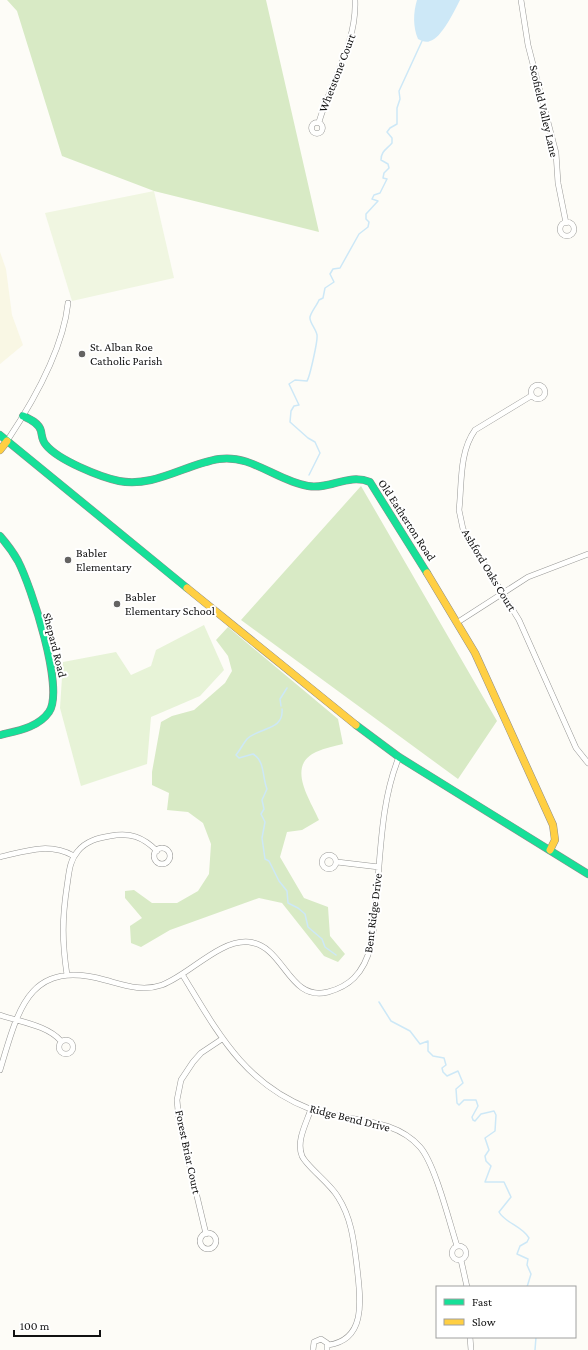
<svg xmlns="http://www.w3.org/2000/svg" width="588" height="1350" viewBox="0 0 588 1350" font-family="'Crimson Pro',serif">
<style>
.farmland{fill:#f9f7e4}
.green{fill:#e7f3d7}
.forest{fill:#d8eac5}
.pitch{fill:#f0f6e1}
.water{fill:#cde8f7}
.lines{fill:none;stroke-linecap:round;stroke-linejoin:round}
.stream{stroke:#cde8f7;stroke-width:1.5}
.street-casing{stroke:#979795;stroke-width:6}
.fast-casing{stroke:#8e8d8b;stroke-width:8}
.slow-casing{stroke:#8e8d8b;stroke-width:8}
.street{stroke:#fffffe;stroke-width:5}
.fast{stroke:#16e098;stroke-width:7}
.slow{stroke:#ffcf43;stroke-width:7}
.poi-dot{fill:#646362;stroke:#fff;stroke-width:1.5}
.labels{text-anchor:middle;stroke-width:4;stroke-linejoin:round;paint-order:stroke}
.street-label{font-size:12px;fill:#111;stroke:#fff}
.poi-label{font-size:12px;fill:#111;stroke:#fff;text-anchor:start}
</style>
<rect width="100%" height="100%" fill="#fdfcf7"/>
<!-- farmland -->
<path class="farmland" d="M0 252 6 269 12 315 23 345 0 364Z"/>
<!-- green -->
<path class="green" d="M204 625 224 670 200 696 151 717 147 764 81 786 60 708 63 662 116 652 131 675 151 666 156 650Z"/>
<!-- forest -->
<path class="forest" d="M7 0H266L319 232 154 191 62 156 17 11Z
M361 486 497 721 458 779 241 620Z
M228 627 338 719 343 744C335 746 325 748 316 752 286 766 310 799 319 820L302 830 287 832 280 857 304 898 328 907 330 936 345 954 338 962 324 956 282 903 259 898 170 930 141 947 131 943 130 926 142 918 125 898V891L134 890 152 903H177L198 891 209 874 211 844 203 823 188 812 167 810 169 793 152 785V772L161 722 172 716 194 710 225 683 232 671 228 656 216 640Z"/>
<!-- pitch -->
<path class="pitch" d="M154 191 174 278 72 301 45 213Z"/>
<!-- water -->
<path class="water" d="M417 0H460C455 10 441 39 430 41 426 43 422 41 418 39 413 27 413 13 417 0Z"/>
<g class="lines">
<!-- stream -->
<path class="stream" d="M309 475 320 453 315 442 308 438 290 422 291 411 294 406 299 405 289 384 295 380 307 381C310 376 318 340 317 335 316 329 309 322 310 317 311 312 317 305 319 300L323 298 325 288 334 282 330 274 333 269 340 268 359 234 368 227 369 222 366 219V214L378 201 372 199 374 195 380 193 387 179 383 178 384 173 389 168 388 164 381 160C381 151 387 149 392 143V138L387 132 390 128 397 124V108L400 99 399 91 422 41
M281 706 280 699 287 688
M282 709C284 731 259 727 247 739 243 744 240 750 236 755L239 758 253 754C265 761 262 776 267 789L262 800 264 809 261 814 265 822 262 838 265 859 269 861 279 881 287 891 288 903 298 908 305 914 308 927 322 939 325 947 336 955
M379 1002 391 1021 410 1031 420 1044 428 1041V1051L433 1056 444 1058 446 1065 442 1068 443 1072 447 1076 458 1071 463 1083 456 1089 457 1103 459 1105 464 1100H476L478 1106 472 1117 473 1120 475 1121 481 1114 494 1111 496 1115 495 1131 485 1138 489 1150 485 1156 486 1161 491 1166 485 1182H504L511 1197 499 1212C505 1223 522 1226 529 1238L527 1242 520 1246 517 1254 528 1259 527 1265 531 1274 527 1287
M535 1350 536 1337"/>
<defs>
<path id="street" d="M521 0 528 45 556 153 558 183 566 223
M319 122C331 81 357 43 355 0
M311.5 128a5.5 5.5 0 1 1 11 0a5.5 5.5 0 1 1-11 0Z
M560 229a7 7 0 1 1 14 0a7 7 0 1 1-14 0Z
M531 392a7 7 0 1 1 14 0a7 7 0 1 1-14 0Z
M531 396 475 430C459 452 462 484 459 510L463 529 519 620 576 748 588 763
M7 441C33 402 63 350 68 303
M458 622 528 577 588 554
M154 856a8 8 0 1 1 16 0a8 8 0 1 1-16 0Z
M322 862a7 7 0 1 1 14 0a7 7 0 1 1-14 0Z
M0 857C26 851 49 842 74 856
M337 862 379 867
M182 974C217 1031 243 1083 310 1109 346 1122 393 1116 420 1147 435 1164 449 1221 457 1246
M67 975C62 941 62 919 67 886 69 874 69 861 78 851 86 841 98 838 110 836 130 832 143 837 157 851
M0 1015C20 1022 47 1025 61 1041
M59 1047a7 7 0 1 1 14 0a7 7 0 1 1-14 0Z
M0 1070C18 1011 28 958 105 980 124 985 142 992 162 985 189 975 220 939 249 942 285 946 288 1002 328 992 339 989 347 985 354 978 376 956 374 919 377 890 381 846 382 798 399 757
M311 1109C306 1124 296 1141 302 1156 307 1167 330 1183 338 1197 352 1219 354 1243 357 1267 360 1296 368 1340 328 1345
M200 1241a8 8 0 1 1 16 0a8 8 0 1 1-16 0Z
M206 1234 179 1121 177 1100 181 1080 193 1062 201 1053 222 1039
M452 1253a7 7 0 1 1 14 0a7 7 0 1 1-14 0Z
M461 1260 467 1287
M470 1337 471 1350
M313 1350 314 1342 321 1339 327 1343V1350"/>
<path id="fast" d="M23 416C30 419 39 423 41 431 42 436 42 441 46 445 58 460 100 477 119 481 154 488 186 464 219 459 251 454 277 481 308 486 330 490 348 473 370 482L427 573
M0 435 187 588
M0 536C7 544 13 552 18 561 31 586 65 689 49 712 38 728 16 731 0 735
M356 725 399 757 588 874"/>
<path id="slow" d="M0 450 7 441
M427 573 475 653 553 825 555 840 550 850
M187 588 356 725"/>
</defs>
<!-- street casing -->
<use href="#street" class="street-casing"/>
<!-- fast casing -->
<use href="#fast" class="fast-casing"/>
<!-- slow casing -->
<use href="#slow" class="slow-casing"/>
<!-- street -->
<use href="#street" class="street"/>
<!-- fast -->
<use href="#fast" class="fast"/>
<!-- slow -->
<use href="#slow" class="slow"/>
</g>
<!-- markers -->
<g class="poi-dot">
<circle cx="82" cy="354" r="4"/>
<circle cx="68" cy="560" r="4"/>
<circle cx="117" cy="604" r="4"/>
</g>
<g class="labels">
<!-- street labels -->
<g class="street-label">
<text transform="translate(337 73) rotate(-69)" y="4">Whetstone Court</text>
<text transform="translate(544 111) rotate(77)" y="4">Scofield Valley Lane</text>
<text transform="translate(407 520) rotate(57)" y="4">Old Eatherton Road</text>
<text transform="translate(489 570) rotate(59)" y="4">Ashford Oaks Court</text>
<text transform="translate(55 645) rotate(76)" y="4">Shepard Road</text>
<text transform="translate(373 913) rotate(-83)" y="4">Bent Ridge Drive</text>
<text transform="translate(350 1118) rotate(14)" y="4">Ridge Bend Drive</text>
<text transform="translate(188 1152) rotate(78)" y="4">Forest Briar Court</text>
</g>
<!-- poi labels -->
<g class="poi-label">
<text x="90" y="351">St. Alban Roe<tspan x="90" dy="14">Catholic Parish</tspan></text>
<text x="76" y="557">Babler<tspan x="76" dy="14">Elementary</tspan></text>
<text x="125" y="601">Babler<tspan x="125" dy="14">Elementary School</tspan></text>
</g>
</g>
<!-- legend -->
<rect x="436" y="1286" width="140" height="52" fill="#ffffff" stroke="#a0a0a0"/>
<rect x="444" y="1299" width="20" height="6" fill="#16e098" stroke="#a0a0a0"/>
<text x="472" y="1306" font-size="12" fill="#111111">Fast</text>
<rect x="444" y="1319" width="20" height="6" fill="#ffcf43" stroke="#a0a0a0"/>
<text x="472" y="1326" font-size="12" fill="#111111">Slow</text>
<!-- scale -->
<path d="M14 1330v6h86v-6" fill="none" stroke="#111111" stroke-width="2"/>
<text x="20" y="1330" font-size="12" fill="#111111" stroke="#ffffff" stroke-width="3" paint-order="stroke">100 m</text>
</svg>
